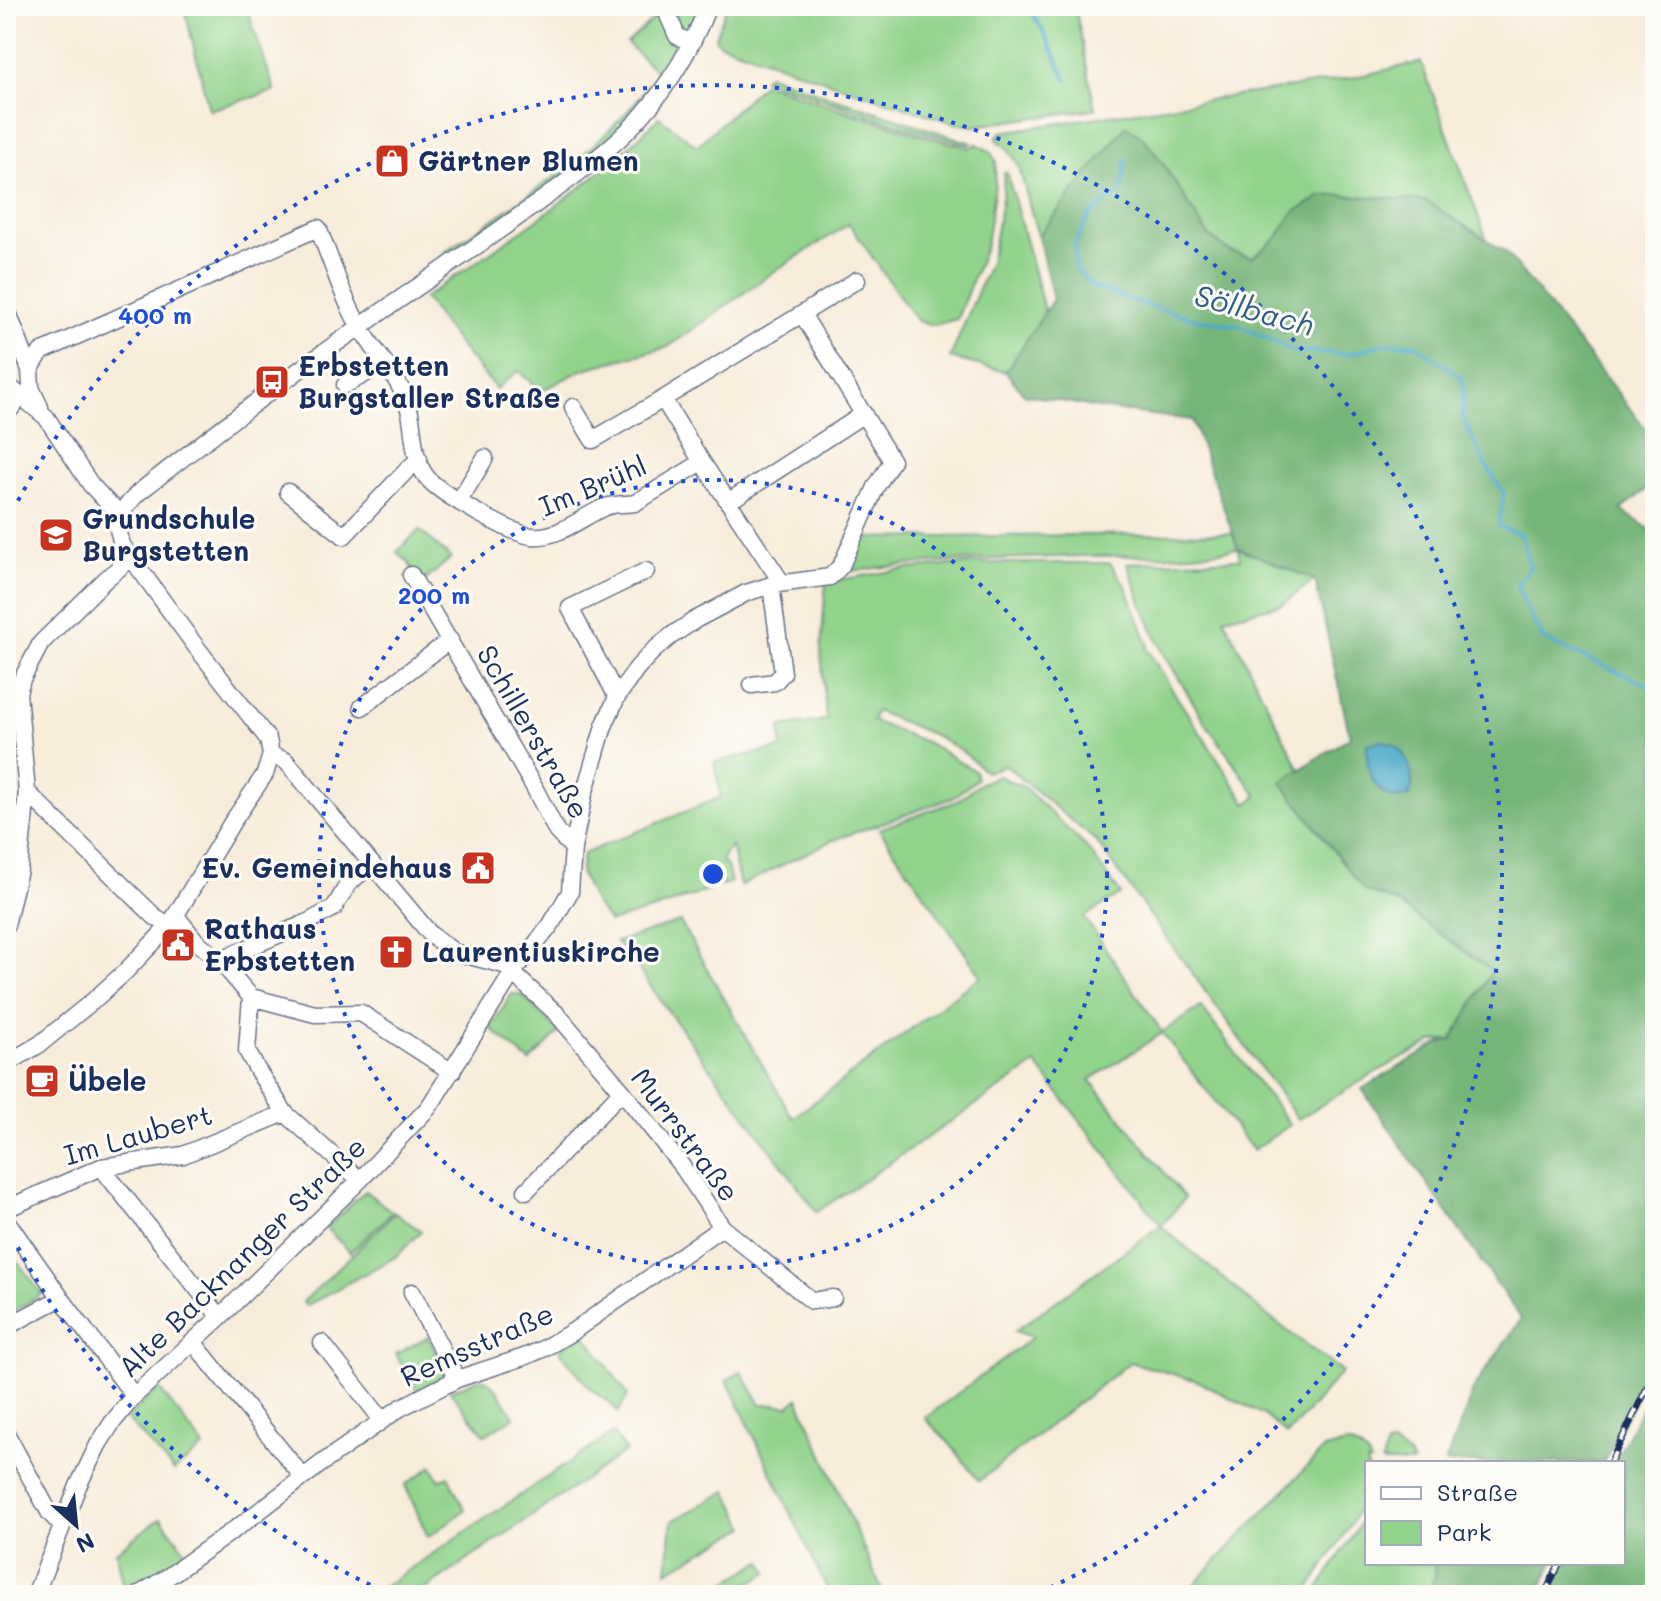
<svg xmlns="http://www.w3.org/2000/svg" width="1661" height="1601" viewBox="0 0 1661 1601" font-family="Mali,sans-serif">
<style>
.green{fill:#91d38b;stroke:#568174;stroke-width:2}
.forest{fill:#74b577;stroke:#48726a;stroke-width:2}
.water{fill:#47a8c7;stroke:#316c92;stroke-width:2}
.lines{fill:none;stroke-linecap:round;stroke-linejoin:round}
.stream{stroke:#47a8c7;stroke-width:4}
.minor-casing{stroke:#687189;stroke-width:19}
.minor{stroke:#fff;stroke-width:16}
.rail-casing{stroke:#1b2f5e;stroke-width:7}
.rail{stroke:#fdfcf7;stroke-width:4;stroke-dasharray:12;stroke-linecap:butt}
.ring{fill:none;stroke:#1d4ed8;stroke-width:4;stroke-dasharray:4 8}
.labels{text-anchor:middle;stroke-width:6;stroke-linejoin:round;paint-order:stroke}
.poi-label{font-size:28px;font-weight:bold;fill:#1b2f5e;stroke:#fdfcf7;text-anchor:start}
.street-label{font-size:28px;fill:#1b2f5e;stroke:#fdfcf7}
.water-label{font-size:30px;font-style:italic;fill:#2d5f88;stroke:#fdfcf7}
.centre{fill:#1d4ed8;stroke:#fdfcf7;stroke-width:4}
.ring-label{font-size:24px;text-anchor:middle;font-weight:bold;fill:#1d4ed8;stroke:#fdfcf7;stroke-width:6;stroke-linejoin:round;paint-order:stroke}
</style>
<rect width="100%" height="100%" fill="#fdfcf7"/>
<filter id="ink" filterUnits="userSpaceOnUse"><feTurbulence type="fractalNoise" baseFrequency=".0125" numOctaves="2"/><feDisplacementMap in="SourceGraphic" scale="16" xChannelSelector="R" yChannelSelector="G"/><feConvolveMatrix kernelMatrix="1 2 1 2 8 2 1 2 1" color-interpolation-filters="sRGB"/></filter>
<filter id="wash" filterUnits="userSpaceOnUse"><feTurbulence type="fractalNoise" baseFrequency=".006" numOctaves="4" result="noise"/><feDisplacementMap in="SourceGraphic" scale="32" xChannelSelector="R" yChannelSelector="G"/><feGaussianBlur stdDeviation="1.8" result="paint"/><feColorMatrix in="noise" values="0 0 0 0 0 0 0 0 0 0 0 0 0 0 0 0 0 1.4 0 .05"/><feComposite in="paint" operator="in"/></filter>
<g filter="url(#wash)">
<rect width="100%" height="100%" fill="#f8ecda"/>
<!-- green -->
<path class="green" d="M184 6H246L275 91 209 110Z
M668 6H703L689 32 683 33Z
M727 6H1075L1095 109 974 126 954 123 832 83 719 43 715 38Z
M661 12 677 55C661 79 645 103 625 123 570 178 503 219 439 262L446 251C521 200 608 150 657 72L627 43Z
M1421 62 1487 240 1426 201 1293 213 1278 237 1252 258 1229 251 1209 236 1190 208 1126 126 1038 236 1018 164 1007 148 997 139V136L1002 132 1351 78Z
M767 74 816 92 972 143 969 145 889 122 763 79Z
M764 83C832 107 900 130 970 148L977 144 989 151 996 160 995 185 986 245 957 319 934 325 917 321 849 224 775 271 668 347 584 369 541 391 518 371 496 389 458 344 424 298C505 241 591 189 659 117L697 146Z
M1004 172 1007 173 1045 313 1006 372 950 358 991 260 1003 194Z
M419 530 451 558 421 584 408 562 397 552Z
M1233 533 1238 548 1315 579 1283 604 1224 618 1300 770 1282 783 1364 890 1396 902 1492 971 1452 1040 1434 1041 1378 1071 1298 1119 1096 841 1005 765 986 772 962 751 934 735 876 711 872 721 928 743 975 771 977 779 952 798 831 841 740 886 731 846 721 860 727 866 731 882 661 907 610 922 595 904 580 872 583 854 721 797 714 762 782 748 780 727 826 720 821 650 826 582 905 569 977 563H1110L1126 586 1148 645 1146 647 1178 699 1247 804 1257 796 1205 722 1163 652 1142 605 1127 563 1240 559 1238 548C1187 558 1136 555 1084 556 1006 558 928 561 850 571L847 564 860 538Z
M998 776 1024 787 1087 848 1121 894 1084 917 1162 1032 1201 1007 1290 1125 1253 1150 1162 1033 1090 1080 1185 1198 1161 1226 1269 1317 1342 1372 1287 1435 1264 1415 1198 1381 1130 1362 979 1481 949 1443 925 1418 1033 1337 1015 1331 1161 1225 1036 1064 817 1212 673 1018 635 964 616 942 680 922 793 1118 981 976 879 829 957 801 981 783Z
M512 994H521L559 1032 530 1062 490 1028Z
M365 1191 393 1212 350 1252 326 1228Z
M395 1213 421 1231 397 1256 306 1306 303 1302Z
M18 1262 42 1294 6 1316V1268Z
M584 1333 628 1395 618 1412 612 1405 591 1389 561 1353V1348Z
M428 1337 446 1373V1376L417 1390 396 1354Z
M741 1372 761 1404 789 1406 798 1398 884 1595H830L727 1380Z
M477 1379H484C498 1388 506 1403 514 1417L485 1435 450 1391Z
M159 1388 204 1447 174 1471 127 1419Z
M613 1433 626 1451 417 1595H371Z
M1346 1444C1358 1447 1367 1451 1371 1463H1367V1489L1363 1499 1351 1524 1305 1595H1184L1324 1449Z
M1394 1445 1409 1456 1414 1463H1382L1386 1446Z
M432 1466 439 1480 448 1476 465 1510 428 1537 405 1485Z
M727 1491 746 1527 667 1571 672 1521Z
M1367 1507V1563H1435V1579L1424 1595H1314L1361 1523Z
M161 1518 188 1554 134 1590 125 1593 116 1551Z
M762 1561 768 1572 730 1595H704Z"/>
<!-- forest -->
<path class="forest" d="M1126 126 1142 136 1162 162 1209 236 1229 251 1252 258 1278 237 1293 213 1322 196 1342 195 1426 201 1507 253 1655 440V482L1621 510 1655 533V1360L1603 1463H1445L1475 1386 1521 1319 1362 1089 1438 1044 1452 1040 1492 971 1396 902 1364 890 1281 782 1350 737 1315 580 1238 548 1192 420 1098 408 1024 394 1006 372 1053 299 1038 236Z
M1655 1382V1595H1549L1565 1563H1623V1463H1614Z
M1435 1563H1553L1538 1595H1424L1435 1579Z"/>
<!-- water -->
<path class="water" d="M1381 740C1385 742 1390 743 1394 745 1409 755 1416 780 1410 796 1389 804 1371 787 1368 765 1367 759 1367 751 1367 745Z"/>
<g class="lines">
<!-- stream -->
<path class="stream" d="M1028 6 1044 33 1067 80
M1126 160 1122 190 1089 216 1075 244 1076 269 1091 286 1133 301 1196 319 1240 326 1293 351 1350 354 1382 344H1415L1463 379V419L1486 466 1504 493 1498 526 1521 535 1530 568 1517 584 1527 610 1544 640 1655 688"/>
</g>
</g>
<g filter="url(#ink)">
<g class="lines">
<defs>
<path id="minor" d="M664 6 677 36 692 43
M6 307 30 370 31 388 40 407
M802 314 857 280
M30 370 41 352 318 228C330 256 340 291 355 318 371 350 402 377 410 413 415 436 412 464 431 482 447 497 511 534 532 536 558 539 583 516 605 507 615 503 625 505 635 503L702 462
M6 384 46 417 91 485 106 501 120 513
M345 385 385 363
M573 407 593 440 663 399
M6 414 22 396
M288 492 344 536 408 469 419 459
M459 501 485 458
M728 502 864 414
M411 575 534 787 557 832 573 848
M752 685 775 682 783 673 771 585
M617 697 570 608 646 571
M362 707 450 640
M271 755 286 761 431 935 454 952 504 965 557 1014 622 1091 684 1169 722 1227 812 1301 833 1298
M27 792 154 916 169 926
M176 916 196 941 219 960 251 997 315 1014 361 1013 452 1072
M6 925 19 870 27 792 18 693 22 679 41 643 106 579 131 558
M219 960 306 923 334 908 348 884 371 864
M251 997 247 1051 258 1071 285 1113 360 1180
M6 1064 40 1044 94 1000 126 971 169 926 233 821 265 774 271 755 268 739 194 644 122 545 117 525 120 513 138 493C208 438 278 384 351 333 413 290 475 248 536 204 569 180 611 150 639 119 668 87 692 47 708 6
M101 1167 220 1317
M526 1191 622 1091
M6 1209 101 1167 183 1155 285 1113
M6 1220 61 1298 134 1396
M412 1292 457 1379
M6 1327 61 1298
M193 1342 303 1477
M322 1343 382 1420
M6 1433 49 1512 62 1526
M35 1595 78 1486 98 1445 112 1423 134 1396 220 1317 360 1180 429 1107 513 972 550 926 570 892 573 848 584 794 604 726 617 697 637 668 653 651 671 636 695 620 746 593 771 585 830 577 841 566 876 487 892 461 802 314 663 399 702 462 782 583
M138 1595 169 1576 245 1522 322 1463 400 1408 457 1379 524 1357 543 1349 572 1332 722 1227"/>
</defs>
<!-- minor casing -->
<use href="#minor" class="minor-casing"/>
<!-- minor -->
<use href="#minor" class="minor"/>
<defs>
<path id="rail" d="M1610 1463 1655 1372
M1544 1595 1560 1563"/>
</defs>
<!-- rail casing -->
<use href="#rail" class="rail-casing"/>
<!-- rail -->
<use href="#rail" class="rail"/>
</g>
</g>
<!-- distance rings -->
<g class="ring">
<circle cx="713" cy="874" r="394"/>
<path d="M392 1595A789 789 0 0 1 7 1226M7 522A789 789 0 1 1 1034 1595"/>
</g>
<!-- icons -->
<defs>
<symbol id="shop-square" viewBox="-11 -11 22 22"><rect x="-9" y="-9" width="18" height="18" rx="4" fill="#c8321e" stroke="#fdfcf7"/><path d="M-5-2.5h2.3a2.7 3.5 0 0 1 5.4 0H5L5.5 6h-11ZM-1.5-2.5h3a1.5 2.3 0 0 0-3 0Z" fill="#fff"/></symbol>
<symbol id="bus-square" viewBox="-11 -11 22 22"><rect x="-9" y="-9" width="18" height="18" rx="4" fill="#c8321e" stroke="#fdfcf7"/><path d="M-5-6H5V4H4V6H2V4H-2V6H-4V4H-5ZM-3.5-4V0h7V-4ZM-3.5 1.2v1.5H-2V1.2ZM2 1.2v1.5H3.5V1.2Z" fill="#fff"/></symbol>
<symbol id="school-square" viewBox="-11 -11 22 22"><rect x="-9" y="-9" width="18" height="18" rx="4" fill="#c8321e" stroke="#fdfcf7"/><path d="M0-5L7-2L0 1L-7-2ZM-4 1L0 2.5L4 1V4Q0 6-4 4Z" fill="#fff"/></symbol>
<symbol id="civic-square" viewBox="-11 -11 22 22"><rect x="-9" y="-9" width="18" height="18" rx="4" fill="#c8321e" stroke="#fdfcf7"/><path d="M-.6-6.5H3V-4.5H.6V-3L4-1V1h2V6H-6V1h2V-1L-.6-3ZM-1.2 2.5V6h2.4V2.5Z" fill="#fff"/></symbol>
<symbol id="church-square" viewBox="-11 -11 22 22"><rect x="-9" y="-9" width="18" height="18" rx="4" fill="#c8321e" stroke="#fdfcf7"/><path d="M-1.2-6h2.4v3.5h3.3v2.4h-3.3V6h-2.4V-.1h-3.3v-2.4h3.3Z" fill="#fff"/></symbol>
<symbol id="cafe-square" viewBox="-11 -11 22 22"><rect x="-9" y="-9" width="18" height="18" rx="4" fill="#c8321e" stroke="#fdfcf7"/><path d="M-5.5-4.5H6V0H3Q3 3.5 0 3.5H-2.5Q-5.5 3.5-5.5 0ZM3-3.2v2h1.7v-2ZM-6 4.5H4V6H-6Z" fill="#fff"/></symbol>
</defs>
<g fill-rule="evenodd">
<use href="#shop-square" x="372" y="141" width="40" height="40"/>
<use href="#bus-square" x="252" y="362" width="40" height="40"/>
<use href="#school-square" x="36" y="515" width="40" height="40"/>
<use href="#civic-square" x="458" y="848" width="40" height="40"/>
<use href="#civic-square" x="158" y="925" width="40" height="40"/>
<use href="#church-square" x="376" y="932" width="40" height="40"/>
<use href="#cafe-square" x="22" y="1061" width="40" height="40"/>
</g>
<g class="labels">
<!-- poi labels -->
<g class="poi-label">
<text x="418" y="171">Gärtner Blumen</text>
<text x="298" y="376">Erbstetten<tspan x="298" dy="32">Burgstaller Straße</tspan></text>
<text x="82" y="529">Grundschule<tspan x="82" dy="32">Burgstetten</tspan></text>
<text x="452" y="878" text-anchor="end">Ev. Gemeindehaus</text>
<text x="204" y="939">Rathaus<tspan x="204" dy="32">Erbstetten</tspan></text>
<text x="422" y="962">Laurentiuskirche</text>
<text x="68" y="1091">Übele</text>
</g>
<!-- street labels -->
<g class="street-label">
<text transform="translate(593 486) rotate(-23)" y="10">Im Brühl</text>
<text transform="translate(533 732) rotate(60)" y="10">Schillerstraße</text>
<text transform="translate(138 1135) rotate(-16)" y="10">Im Laubert</text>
<text transform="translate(685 1135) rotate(53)" y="10">Murrstraße</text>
<text transform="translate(242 1257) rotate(-44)" y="10">Alte Backnanger Straße</text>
<text transform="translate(477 1345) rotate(-24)" y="10">Remsstraße</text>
</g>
<!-- water labels -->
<g class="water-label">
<text transform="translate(1254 311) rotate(15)" y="10">Söllbach</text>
</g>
</g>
<circle cx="713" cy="874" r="12" class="centre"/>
<g class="ring-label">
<text x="155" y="324">400 m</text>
<text x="434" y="604">200 m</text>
</g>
<!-- margin -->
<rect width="1661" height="1601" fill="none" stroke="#fdfcf7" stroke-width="32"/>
<!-- legend -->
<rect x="1365" y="1461" width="260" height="104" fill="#fdfcf7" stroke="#a3aaba" stroke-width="2"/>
<rect x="1381" y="1487" width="40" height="12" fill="#ffffff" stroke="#a3aaba" stroke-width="2"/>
<text x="1437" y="1501" font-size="24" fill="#1b2f5e">Straße</text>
<rect x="1381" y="1521" width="40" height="24" fill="#91d38b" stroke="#a3aaba" stroke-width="2"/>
<text x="1437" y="1541" font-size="24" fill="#1b2f5e">Park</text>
<!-- north arrow -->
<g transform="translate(76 1525) rotate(153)" stroke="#fdfcf7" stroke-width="6" paint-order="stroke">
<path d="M0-6L14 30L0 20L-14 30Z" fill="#1b2f5e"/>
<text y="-12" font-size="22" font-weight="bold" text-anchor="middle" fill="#1b2f5e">N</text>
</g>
</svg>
